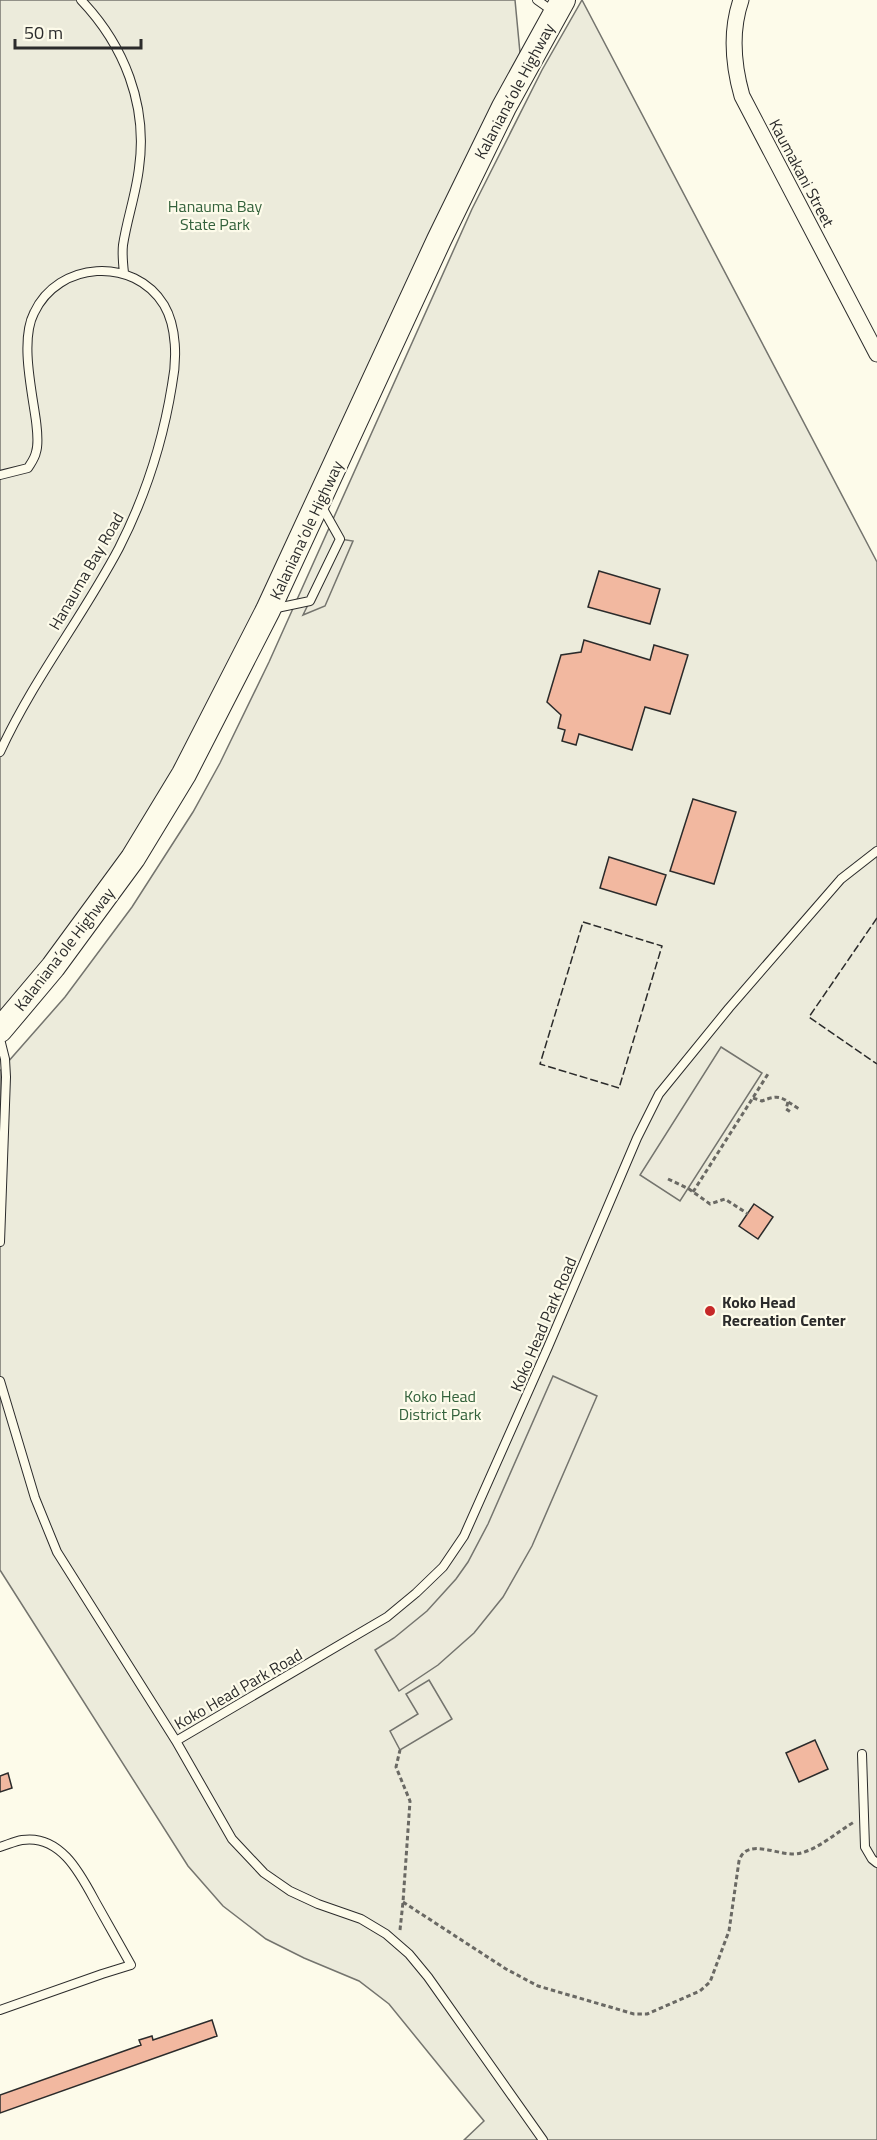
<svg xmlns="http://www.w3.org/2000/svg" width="877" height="2140" viewBox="0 0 877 2140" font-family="'Titillium Web',sans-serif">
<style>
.green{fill:#ecebdb;stroke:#74746e;stroke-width:1.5}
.parking{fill:#eceadb;stroke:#74746e;stroke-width:1.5}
.building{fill:#f2b8a0;stroke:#2b2b2b;stroke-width:1.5}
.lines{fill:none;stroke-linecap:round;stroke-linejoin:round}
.service-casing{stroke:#2b2b2b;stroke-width:10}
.minor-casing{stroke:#2b2b2b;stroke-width:17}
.primary-casing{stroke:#2b2b2b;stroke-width:26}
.path{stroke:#6a6964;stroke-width:3;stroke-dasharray:4.5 3;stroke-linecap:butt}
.service{stroke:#fdfbea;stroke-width:8}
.minor{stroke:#fdfbea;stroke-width:15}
.primary{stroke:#fdfbea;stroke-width:24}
.fence{stroke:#2b2b2b;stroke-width:1.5;stroke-dasharray:8 3;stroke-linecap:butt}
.poi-dot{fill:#c62828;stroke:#fdfbea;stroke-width:2}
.labels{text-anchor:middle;stroke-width:4.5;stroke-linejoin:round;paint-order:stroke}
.street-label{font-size:16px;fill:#2b2b2b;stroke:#fdfbea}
.park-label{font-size:16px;fill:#34623c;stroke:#fdfbea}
.poi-label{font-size:16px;font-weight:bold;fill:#2b2b2b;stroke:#fdfbea;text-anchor:start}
</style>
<rect width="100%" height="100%" fill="#fdfbea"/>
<!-- green -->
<path class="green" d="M0 0H515L522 74 184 774 0 1030Z
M582 0 877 562V2140H464L484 2121 389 2004 359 1981 304 1958 266 1939 223 1906 188 1866 0 1570V1071L65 997 132 907 193 812 220 763 269 662 472 209 542 70Z"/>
<!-- parking -->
<path class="parking" d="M340 539 353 541 325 606 303 615Z
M721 1047 762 1073 680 1201 640 1175Z
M553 1376 597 1396 532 1546 503 1597 474 1633 438 1665 399 1691 375 1650 394 1638 427 1611 456 1579 468 1562 488 1524Z
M429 1680 452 1719 400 1750 390 1731 418 1714 406 1694Z"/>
<!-- building -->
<path class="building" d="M599 571 660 589 650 624 588 607Z
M584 640 650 660 654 645 688 655 670 714 645 707 632 750 579 734 576 745 562 741 565 730 558 728 561 715 547 702 561 655 581 652Z
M693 799 736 812 714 884 670 871Z
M609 857 666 875 656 905 600 888Z
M754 1204 773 1217 758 1239 739 1226Z
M815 1740 828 1769 799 1782 786 1753Z
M8 1773 12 1788 0 1792V1776Z
M212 2020 217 2036 0 2113V2095L141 2045 139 2040 152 2036 153 2040Z"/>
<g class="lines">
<defs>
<path id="service" d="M81 0C124 45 148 105 139 168 136 194 127 219 123 245 122 254 123 264 124 273
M537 0 554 12
M0 475 28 468C31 463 35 458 36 452 39 443 37 430 36 421 32 391 20 340 34 313 58 261 134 256 164 305 177 327 177 360 172 385 163 441 145 497 119 548 82 618 33 680 0 752
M272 609 310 601 340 539 322 507
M0 1039 5 1059 6 1077 0 1242
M0 1381 35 1498 57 1552 176 1741 232 1839 264 1873 290 1891 318 1904 361 1919 386 1934 409 1954 428 1977 543 2140
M176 1741 387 1617 416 1593 443 1567 464 1536 548 1347 637 1138 659 1094 729 1008 841 879 877 851
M862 1754 865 1847 872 1859 877 1863
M0 1847C7 1845 15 1841 22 1840 60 1834 80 1873 95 1901 107 1922 119 1944 131 1965L102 1974 0 2010"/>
<path id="minor" d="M741 0C730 32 733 64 742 96L877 354"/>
<path id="primary" d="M0 1030 53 967 133 858 184 774 268 610 439 240 504 107 563 0"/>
</defs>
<!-- service casing -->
<use href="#service" class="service-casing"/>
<!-- minor casing -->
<use href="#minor" class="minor-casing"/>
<!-- primary casing -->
<use href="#primary" class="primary-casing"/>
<!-- path -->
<path class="path" d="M753 1098 762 1101C781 1093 783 1099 799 1109
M788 1102 786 1109 792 1113
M668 1179 689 1189 710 1204 725 1199 748 1214
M693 1192 768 1074
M403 1902 506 1969 538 1986 634 2014H647L700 1991 710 1982 729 1931 739 1861C747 1835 782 1859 801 1853 820 1848 837 1832 854 1822
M400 1930 403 1902 410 1801 396 1767 400 1750"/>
<!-- service -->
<use href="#service" class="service"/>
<!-- minor -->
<use href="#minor" class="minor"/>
<!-- primary -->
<use href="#primary" class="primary"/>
<!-- fence -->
<path class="fence" d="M877 918 809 1017 877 1064
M583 922 662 946 619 1088 540 1064Z"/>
</g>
<!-- markers -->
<circle class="poi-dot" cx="710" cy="1311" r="6"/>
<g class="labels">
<!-- street labels -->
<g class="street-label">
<text transform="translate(514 91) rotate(-62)" y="6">Kalaniana’ole Highway</text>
<text transform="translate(802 173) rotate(62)" y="6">Kaumakani Street</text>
<text transform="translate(306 530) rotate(-65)" y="6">Kalaniana’ole Highway</text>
<text transform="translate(86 571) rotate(-60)" y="6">Hanauma Bay Road</text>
<text transform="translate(64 949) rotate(-52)" y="6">Kalaniana’ole Highway</text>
<text transform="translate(543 1324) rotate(-67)" y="6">Koko Head Park Road</text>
<text transform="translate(238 1689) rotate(-30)" y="6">Koko Head Park Road</text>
</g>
<!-- park labels -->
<g class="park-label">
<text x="215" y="212">Hanauma Bay<tspan x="215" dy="18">State Park</tspan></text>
<text x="440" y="1402">Koko Head<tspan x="440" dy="18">District Park</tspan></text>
</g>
<!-- poi labels -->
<g class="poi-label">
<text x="722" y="1308">Koko Head<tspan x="722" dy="18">Recreation Center</tspan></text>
</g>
</g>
<!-- scale -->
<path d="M15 39v9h126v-9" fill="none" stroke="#2b2b2b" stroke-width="3"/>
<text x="24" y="39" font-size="18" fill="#2b2b2b" stroke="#fdfbea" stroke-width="4.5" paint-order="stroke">50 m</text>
</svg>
